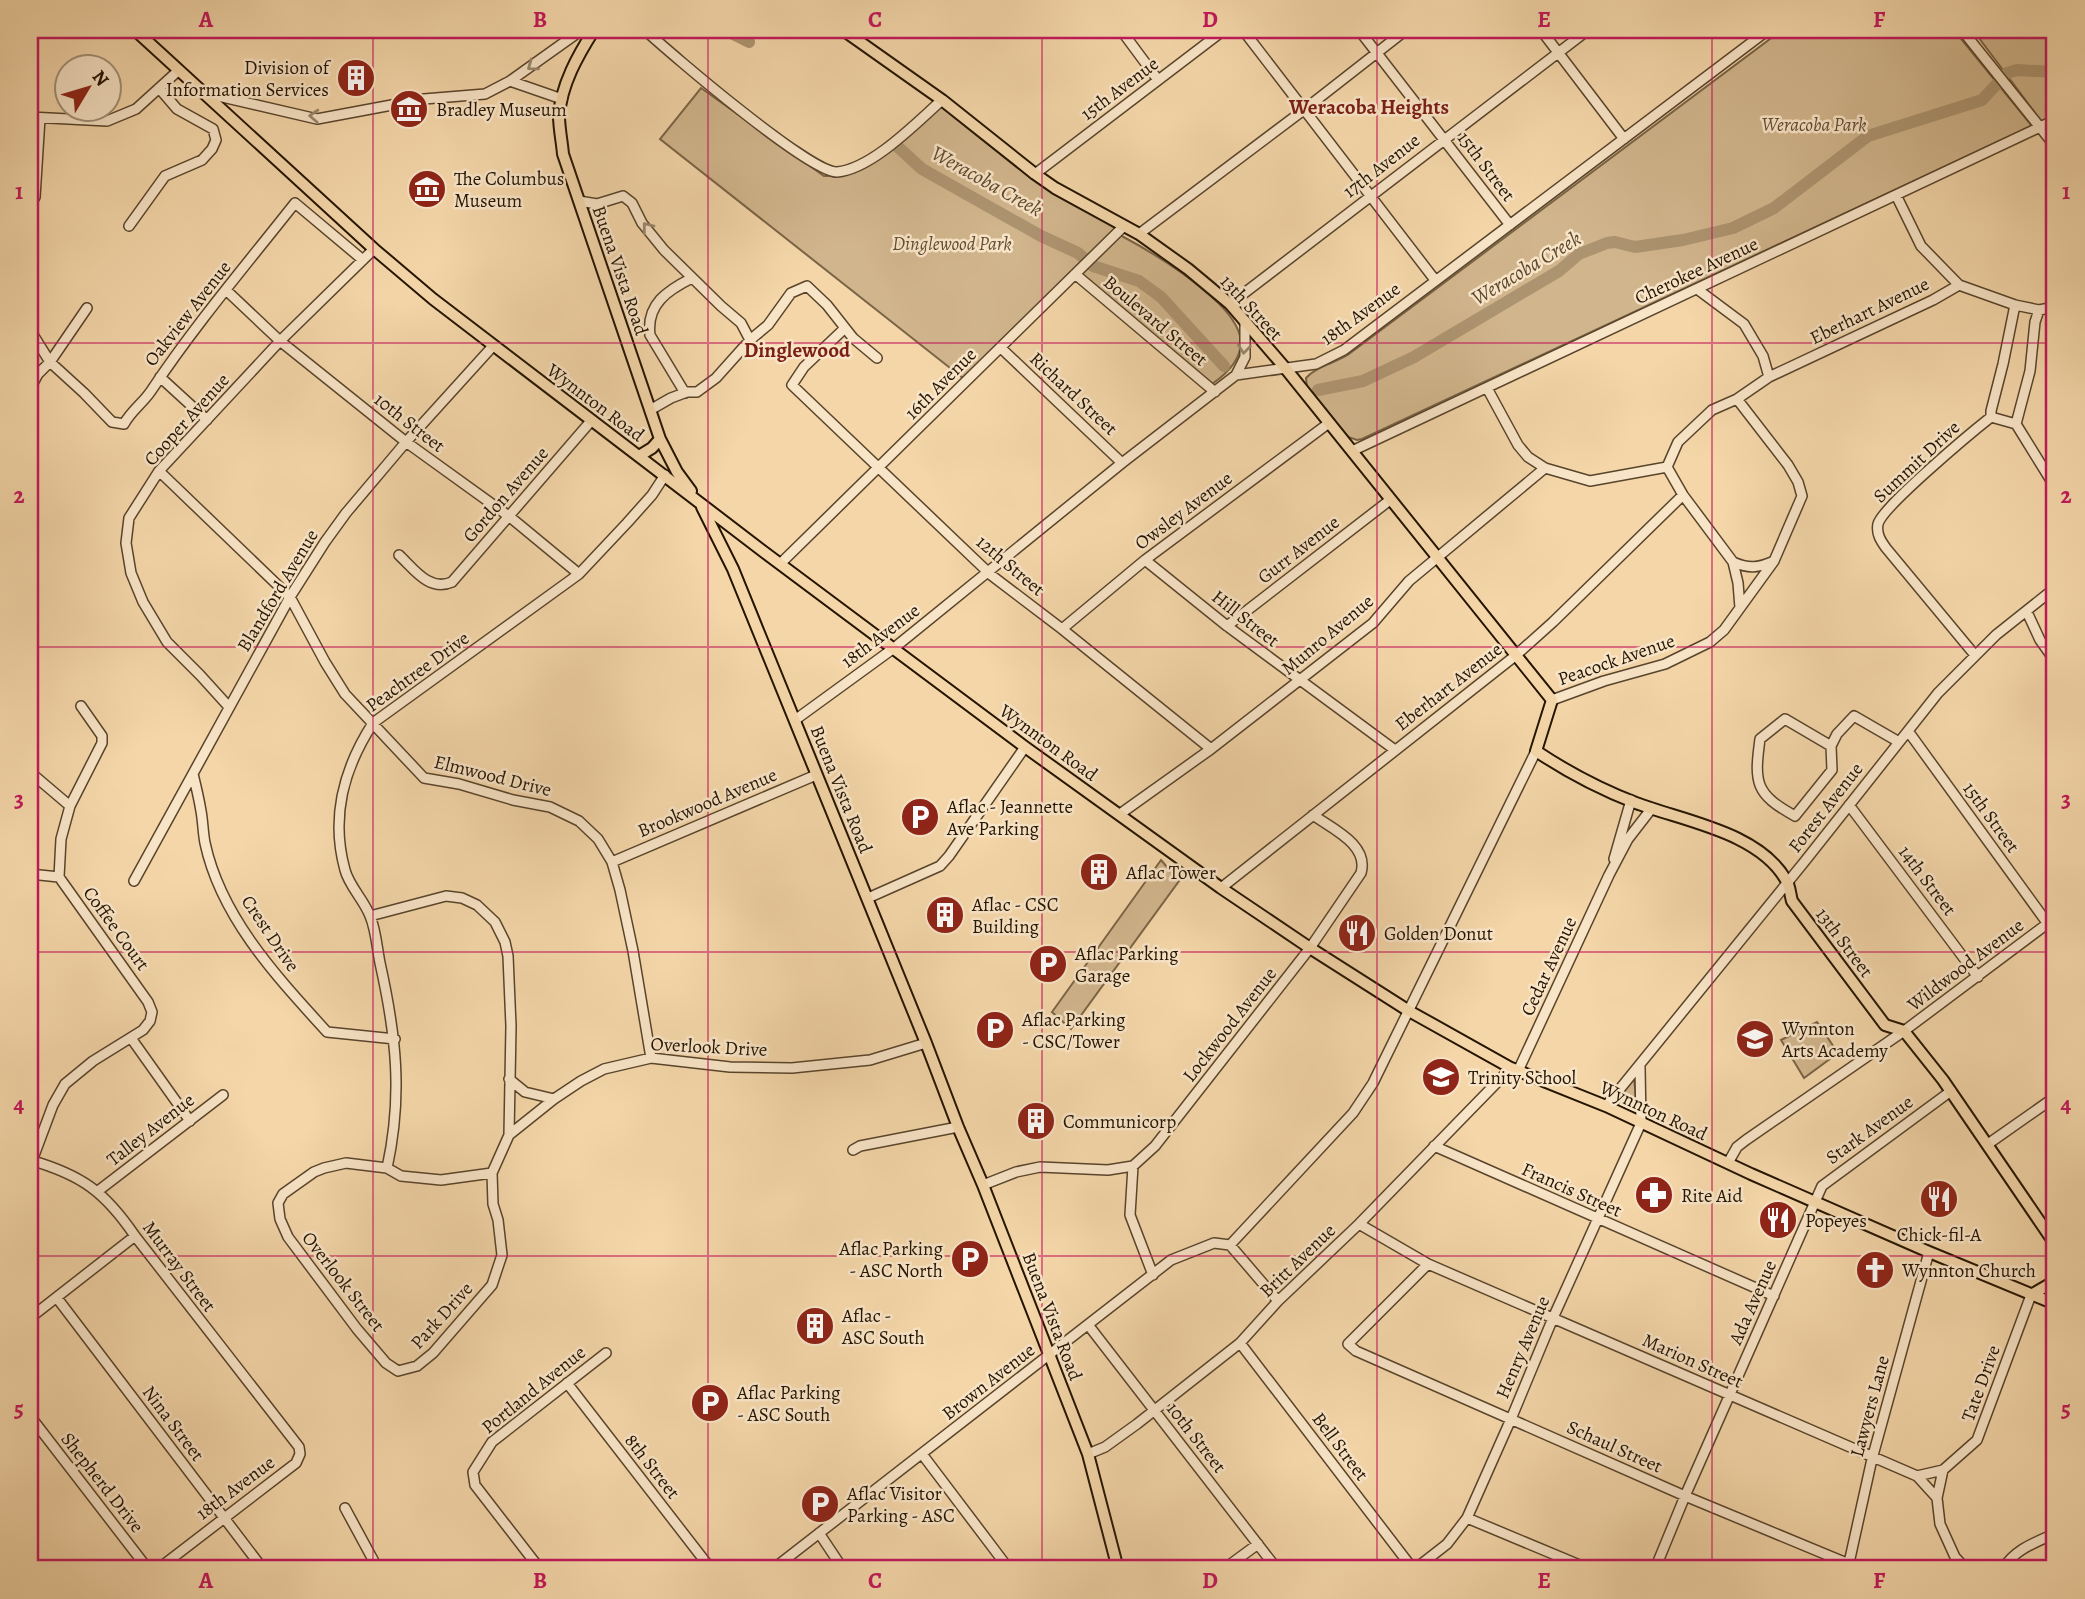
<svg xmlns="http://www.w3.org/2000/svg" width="2085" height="1599" viewBox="0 0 2085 1599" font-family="Alegreya,serif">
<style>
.green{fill:#d1b58c;stroke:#7a6446;stroke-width:2}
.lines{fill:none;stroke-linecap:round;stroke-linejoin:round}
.river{stroke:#ad9470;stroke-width:12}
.minor-casing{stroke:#58442b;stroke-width:12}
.major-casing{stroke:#241401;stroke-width:14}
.minor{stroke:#f8e4c7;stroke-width:9}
.major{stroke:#f4d6a9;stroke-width:10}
.oneway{stroke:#99866e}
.grid{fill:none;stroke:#c2185b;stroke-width:2;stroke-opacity:0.55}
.labels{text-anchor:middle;stroke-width:5;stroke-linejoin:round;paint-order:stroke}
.poi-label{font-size:19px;fill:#241401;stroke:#f8e4c7;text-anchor:start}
.street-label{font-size:19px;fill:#241401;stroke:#f8e4c7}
.park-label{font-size:19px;font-style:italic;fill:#614c32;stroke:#f8e4c7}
.neighbourhood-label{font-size:21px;font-weight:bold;fill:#7a1f14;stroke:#f8e4c7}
.water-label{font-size:21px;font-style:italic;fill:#5b472d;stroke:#f8e4c7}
.neatline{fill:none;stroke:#c2185b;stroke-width:2.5}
.grid-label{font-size:23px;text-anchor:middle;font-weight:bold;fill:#c2185b}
</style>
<rect width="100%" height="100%" fill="#f4d6a9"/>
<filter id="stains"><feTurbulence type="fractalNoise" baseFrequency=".00286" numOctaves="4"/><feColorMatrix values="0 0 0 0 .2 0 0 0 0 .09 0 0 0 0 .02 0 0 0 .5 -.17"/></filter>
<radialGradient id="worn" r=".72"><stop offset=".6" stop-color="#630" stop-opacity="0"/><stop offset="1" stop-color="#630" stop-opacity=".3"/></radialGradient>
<!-- green -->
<path class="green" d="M1782 30H1954L2032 126 1362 439 1357 440 1348 437 1307 387 1306 378C1316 366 1336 363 1349 354Z
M1973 30H2055V114L2042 122Z
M701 88 824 176C877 177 879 150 915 124 924 117 934 112 943 106L1026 174 1119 227 964 379 660 139Z
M1120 235C1150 251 1177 268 1203 289 1240 320 1261 350 1212 384L1080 273Z
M1161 860 1179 881 1071 1029 1052 1012Z
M1817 1022 1838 1053 1804 1078 1781 1040Z
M1634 1077 1637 1110 1614 1100Z"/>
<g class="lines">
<!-- river -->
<path class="river" d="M725 30 749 42
M898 147 922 169 1041 236 1078 253 1093 266 1139 281 1161 297 1224 366
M1318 390 1363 381 1414 357 1559 271 1579 254 1607 243 1615 242 1635 247 1683 240 1733 228 1774 208 1868 136 1982 100 2007 73 2017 70 2055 72"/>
<defs>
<path id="minor" d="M645 30C671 54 810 173 837 172 872 169 917 122 942 100
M1121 30 1158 80
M1243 30 1435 280
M1359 30 1510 225
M1541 30 1624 139
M1962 30 2055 146
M510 81 562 99
M205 93 317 119 424 99 485 94 510 81 576 34 589 30
M30 117 107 121 136 109 179 70
M1035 174 1224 30
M1896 195 1921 246 1959 285 2015 305 2039 310 2055 307
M579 201 597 204 623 196 632 203 642 223 664 250 721 306 741 323 750 340
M30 205 35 197 40 118
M129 226 165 176 202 160 212 149 216 140 213 129 177 109 159 88
M1139 234 1305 109 1406 30
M1075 274 1215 392
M1697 289 1744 324 1763 356 1769 377
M226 290 280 341 406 442 510 517 579 574
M1230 304 1588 30
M2039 310 2035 322 2030 371 2016 424 2055 487
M845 328 804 367 792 385 991 575 1062 629 1211 749
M30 330 50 362 84 393 112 422 124 424C131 411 143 403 151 391 195 325 246 265 295 203L363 260
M1001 348 1122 463
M1236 375 1245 357V321
M160 377 207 420
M1487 388 1518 445 1528 457 1545 468 1590 481 1667 467
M30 389 38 374 50 362 87 308
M685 393 650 335C646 304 668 290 692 278
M650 410 671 398 687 392H697L716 378 750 340 768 325 791 293 807 286 827 305 853 338 877 358
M1991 417V411L2003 364 2015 305
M1352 451 2055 120
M1667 467 1678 442 1712 410 1737 399 1769 377 1933 300 1959 285
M1667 467 1683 495 1733 562 1738 583 1740 608
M159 471 290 597 325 662 345 694 424 778 459 784 513 800 550 807 579 821 598 839 612 862 620 890 633 951 651 1058
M399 555C414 569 429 592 452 582L591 421
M1145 560 1227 626 1395 750
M1733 562C1749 569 1758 568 1774 561
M780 564 1124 226
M2027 612 2040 640 2055 661
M1227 626 1390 500
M1062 629 1145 560 1329 423
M1974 654 1886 548C1881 541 1876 534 1878 524 1882 507 1972 432 1991 417L2016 424
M1552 700 1604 681 1665 664 1710 642 1724 630 1774 561 1802 496 1798 482 1788 465 1737 399
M229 707 200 675 167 642 143 602 131 573 126 543 129 518 159 471 280 341 374 249
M1785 719 1831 746 1832 770 1795 816C1755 794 1754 783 1760 739Z
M795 720 894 648 1122 463 1236 375 1316 364 1344 350 1768 30
M1908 731 2048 924
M1831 746 1837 734 1854 716 1899 742
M30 772 70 806
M193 774C196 786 199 799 201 811 203 822 203 833 205 843 221 918 278 978 327 1032L395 1039
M1849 805 1978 977
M1120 814 1211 749 1373 623 1409 581 1545 468
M1614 859 1631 800
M612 862 816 775
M30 874 59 877 148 1002 152 1012 150 1021 143 1030 93 1061 65 1084 53 1105 32 1161
M59 877 61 839 70 806 102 743V736L81 706
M134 881 290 597 325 542 346 513 406 442 493 346
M1221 888 1515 656 1553 622 1683 495
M868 898 940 866 949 856 1025 747
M370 916 446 896 462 898 477 905 495 922 505 942 508 956 511 1026 509 1135 492 1173 493 1204 498 1220 502 1255 492 1285 433 1353 417 1366 398 1371 386 1363 357 1329 288 1237 280 1219 278 1203 283 1194 314 1172 324 1168 346 1163 387 1168 401 1176 441 1180 492 1173
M131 1038 190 1121
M1518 1071 1609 875 1628 839 1652 808
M509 1079 525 1092 554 1099
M1606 1106 1805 861 1938 693 1996 635 2055 588
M509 1135 554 1099 581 1081 604 1069 651 1058 730 1067 792 1068 870 1060 926 1043
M1988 1144 2055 1097
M1434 1146 1774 1296
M853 1150 860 1146 958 1127
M30 1160C82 1175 105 1192 135 1236L299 1447 300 1454 296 1463 158 1569
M1728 1163 1737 1147 1746 1140 1904 1031 2055 918
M1133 1166 1130 1215 1153 1275
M387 1168C403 1095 396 1035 380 963 377 948 376 930 370 916 364 900 349 886 345 870 330 816 344 768 373 723L579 574 627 523 652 495 665 475
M983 1185 1016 1172 1040 1167 1108 1170 1133 1166 1155 1146 1310 948 1361 873C1369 845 1333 829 1313 815
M98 1191 223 1095
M1359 1224 1428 1264 1917 1476 1937 1498 1940 1524 1955 1557 1966 1569
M1230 1245 1278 1301
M1428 1264 1348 1344 1356 1351 1685 1496 1861 1569
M57 1298 263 1569
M30 1318 135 1236
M1089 1326 1277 1569
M1240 1343 1413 1569
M567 1383 711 1569
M30 1416 148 1569
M922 1454 1009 1569
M1088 1454 1105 1447 1137 1424 1240 1343 1278 1301 1359 1224 1511 1068
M1917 1476 1943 1470 1977 1440 2031 1295
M1937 1498 1943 1470
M345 1508 378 1569
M1467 1518 1589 1569
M819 1533 843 1569
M540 1569 475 1485 473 1472 492 1442 606 1353
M773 1569 1171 1260 1214 1243 1230 1245 1353 1113 1373 1083 1536 751
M1224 1569 1258 1544
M1415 1569 1447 1544 1467 1518 1511 1419 1553 1318 1641 1123 1640 1067
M1655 1569 1685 1496 1822 1186 1951 1091
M1844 1569 1849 1563 1872 1459 1929 1252
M2003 1569C2014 1550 2034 1543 2054 1534"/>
<path id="major" d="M135 30 374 249 433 299 764 552 1025 747 1221 888 1310 948 1409 1011 1511 1068 1606 1106 1751 1174 1929 1252 2055 1304
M594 30C578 55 561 85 559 116 559 128 562 142 563 154L660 439 677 472 691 491
M843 30 942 100 1035 174 1055 188 1139 234 1188 269 1230 304 1286 369 1552 700 1536 751C1566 771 1602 790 1636 803 1683 821 1759 832 1786 880 1790 886 1790 894 1792 901L1885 1025 1904 1031 1943 1080 2055 1244
M639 456 652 448 660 439
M702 507 733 569 926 1043 958 1127 983 1185 1088 1454 1118 1569
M2031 1295 2055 1281"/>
</defs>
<!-- minor casing -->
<use href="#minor" class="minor-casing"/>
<!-- major casing -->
<use href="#major" class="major-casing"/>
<!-- minor -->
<use href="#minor" class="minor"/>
<!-- major -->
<use href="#major" class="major"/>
</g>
<!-- one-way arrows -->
<defs><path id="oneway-chevron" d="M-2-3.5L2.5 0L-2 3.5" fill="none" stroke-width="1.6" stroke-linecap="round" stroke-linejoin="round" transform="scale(1.75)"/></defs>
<g class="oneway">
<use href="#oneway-chevron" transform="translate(532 66) rotate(144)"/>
<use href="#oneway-chevron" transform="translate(314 116) rotate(-177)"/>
<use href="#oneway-chevron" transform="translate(647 227) rotate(-128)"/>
<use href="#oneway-chevron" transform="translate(1244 349) rotate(96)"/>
</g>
<!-- grid -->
<path class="grid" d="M373 30V1569M708 30V1569M1042 30V1569M1377 30V1569M1712 30V1569M30 343H2055M30 647H2055M30 952H2055M30 1256H2055"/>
<!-- icons -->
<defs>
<symbol id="building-disc" viewBox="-11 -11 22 22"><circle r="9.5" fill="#8f2418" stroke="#f8e4c7"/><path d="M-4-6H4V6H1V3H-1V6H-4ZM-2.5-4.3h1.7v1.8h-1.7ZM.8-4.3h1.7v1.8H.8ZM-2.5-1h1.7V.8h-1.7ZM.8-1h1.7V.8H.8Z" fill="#fff"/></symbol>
<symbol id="museum-disc" viewBox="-11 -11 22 22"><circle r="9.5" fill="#8f2418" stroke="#f8e4c7"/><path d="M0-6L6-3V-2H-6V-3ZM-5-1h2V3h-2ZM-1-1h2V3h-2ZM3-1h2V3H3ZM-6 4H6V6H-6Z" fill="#fff"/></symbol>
<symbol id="parking-disc" viewBox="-11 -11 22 22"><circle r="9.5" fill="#8f2418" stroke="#f8e4c7"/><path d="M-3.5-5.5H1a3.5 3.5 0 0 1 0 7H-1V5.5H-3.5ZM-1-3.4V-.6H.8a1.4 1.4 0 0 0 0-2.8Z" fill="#fff"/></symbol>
<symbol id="restaurant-disc" viewBox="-11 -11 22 22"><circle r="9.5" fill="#8f2418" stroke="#f8e4c7"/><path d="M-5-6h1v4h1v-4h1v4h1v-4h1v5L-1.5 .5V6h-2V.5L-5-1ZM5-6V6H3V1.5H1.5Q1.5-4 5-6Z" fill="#fff"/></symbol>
<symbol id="school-disc" viewBox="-11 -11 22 22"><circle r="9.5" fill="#8f2418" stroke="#f8e4c7"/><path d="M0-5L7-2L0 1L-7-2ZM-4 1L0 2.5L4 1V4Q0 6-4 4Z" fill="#fff"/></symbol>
<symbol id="pharmacy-disc" viewBox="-11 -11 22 22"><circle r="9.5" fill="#8f2418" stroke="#f8e4c7"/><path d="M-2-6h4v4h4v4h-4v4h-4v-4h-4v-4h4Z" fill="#fff"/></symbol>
<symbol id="church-disc" viewBox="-11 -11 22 22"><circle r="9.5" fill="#8f2418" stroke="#f8e4c7"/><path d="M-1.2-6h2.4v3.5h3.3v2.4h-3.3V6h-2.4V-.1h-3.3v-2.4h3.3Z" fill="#fff"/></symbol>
</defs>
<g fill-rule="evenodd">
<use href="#building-disc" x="334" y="56" width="44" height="44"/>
<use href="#museum-disc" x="387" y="87" width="44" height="44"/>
<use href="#museum-disc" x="405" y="167" width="44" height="44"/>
<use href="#parking-disc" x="898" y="795" width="44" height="44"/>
<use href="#building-disc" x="1077" y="850" width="44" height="44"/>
<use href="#building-disc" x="923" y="893" width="44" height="44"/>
<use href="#restaurant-disc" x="1335" y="911" width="44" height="44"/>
<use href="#parking-disc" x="1026" y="942" width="44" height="44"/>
<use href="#parking-disc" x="973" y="1008" width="44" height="44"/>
<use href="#school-disc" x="1733" y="1017" width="44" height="44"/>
<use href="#school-disc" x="1419" y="1055" width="44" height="44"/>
<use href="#building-disc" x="1014" y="1099" width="44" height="44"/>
<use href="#pharmacy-disc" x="1632" y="1173" width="44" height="44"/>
<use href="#restaurant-disc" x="1917" y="1177" width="44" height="44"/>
<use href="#restaurant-disc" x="1756" y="1198" width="44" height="44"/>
<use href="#parking-disc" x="948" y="1237" width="44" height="44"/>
<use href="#church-disc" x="1853" y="1248" width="44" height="44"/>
<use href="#building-disc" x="793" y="1304" width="44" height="44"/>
<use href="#parking-disc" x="688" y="1381" width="44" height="44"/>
<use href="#parking-disc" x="798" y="1482" width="44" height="44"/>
</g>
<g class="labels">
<!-- poi labels -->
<g class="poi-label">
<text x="329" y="74" text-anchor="end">Division of<tspan x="329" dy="22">Information Services</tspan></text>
<text x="436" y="116">Bradley Museum</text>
<text x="454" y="185">The Columbus<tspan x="454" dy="22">Museum</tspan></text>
<text x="947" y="813">Aflac - Jeannette<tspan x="947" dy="22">Ave Parking</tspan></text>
<text x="1126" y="879">Aflac Tower</text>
<text x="972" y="911">Aflac - CSC<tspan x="972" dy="22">Building</tspan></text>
<text x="1384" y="940">Golden Donut</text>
<text x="1075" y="960">Aflac Parking<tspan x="1075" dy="22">Garage</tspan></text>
<text x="1022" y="1026">Aflac Parking<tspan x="1022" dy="22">- CSC/Tower</tspan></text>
<text x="1782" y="1035">Wynnton<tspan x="1782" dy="22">Arts Academy</tspan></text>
<text x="1468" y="1084">Trinity School</text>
<text x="1063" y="1128">Communicorp</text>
<text x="1681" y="1202">Rite Aid</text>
<text x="1805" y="1227">Popeyes</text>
<text x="1939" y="1241" text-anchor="middle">Chick-fil-A</text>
<text x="943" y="1255" text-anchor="end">Aflac Parking<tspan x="943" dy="22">- ASC North</tspan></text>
<text x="1902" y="1277">Wynnton Church</text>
<text x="842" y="1322">Aflac -<tspan x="842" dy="22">ASC South</tspan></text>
<text x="737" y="1399">Aflac Parking<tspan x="737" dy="22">- ASC South</tspan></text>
<text x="847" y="1500">Aflac Visitor<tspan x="847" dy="22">Parking - ASC</tspan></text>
</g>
<!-- street labels -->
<g class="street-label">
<text transform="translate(1119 88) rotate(-37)" y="7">15th Avenue</text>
<text transform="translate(1381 165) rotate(-38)" y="7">17th Avenue</text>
<text transform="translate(1487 166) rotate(53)" y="7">15th Street</text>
<text transform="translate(621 270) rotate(71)" y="7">Buena Vista Road</text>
<text transform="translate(1696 270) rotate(-25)" y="7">Cherokee Avenue</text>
<text transform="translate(1252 307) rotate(47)" y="7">13th Street</text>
<text transform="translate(1869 310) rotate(-26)" y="7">Eberhart Avenue</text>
<text transform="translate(187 313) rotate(-52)" y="7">Oakview Avenue</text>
<text transform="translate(1360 313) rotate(-36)" y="7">18th Avenue</text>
<text transform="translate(1156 320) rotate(40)" y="7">Boulevard Street</text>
<text transform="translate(940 383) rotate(-45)" y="7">16th Avenue</text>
<text transform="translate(1074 393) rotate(43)" y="7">Richard Street</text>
<text transform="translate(596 402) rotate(37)" y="7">Wynnton Road</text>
<text transform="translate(186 419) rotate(-48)" y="7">Cooper Avenue</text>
<text transform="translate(410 422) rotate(38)" y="7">10th Street</text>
<text transform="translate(1916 461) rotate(-43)" y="7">Summit Drive</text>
<text transform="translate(505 494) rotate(-49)" y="7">Gordon Avenue</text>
<text transform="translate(1183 510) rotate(-37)" y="7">Owsley Avenue</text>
<text transform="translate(1298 549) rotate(-38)" y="7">Gurr Avenue</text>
<text transform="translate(1011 565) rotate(40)" y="7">12th Street</text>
<text transform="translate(277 590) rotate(-59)" y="7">Blandford Avenue</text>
<text transform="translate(1246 618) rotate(38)" y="7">Hill Street</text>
<text transform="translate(1327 634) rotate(-40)" y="7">Munro Avenue</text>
<text transform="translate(880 635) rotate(-37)" y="7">18th Avenue</text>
<text transform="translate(1616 659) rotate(-19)" y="7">Peacock Avenue</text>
<text transform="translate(417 671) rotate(-36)" y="7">Peachtree Drive</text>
<text transform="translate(1448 686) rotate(-38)" y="7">Eberhart Avenue</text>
<text transform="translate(1049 742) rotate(36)" y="7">Wynnton Road</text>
<text transform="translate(493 775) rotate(14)" y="7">Elmwood Drive</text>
<text transform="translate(842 789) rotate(68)" y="7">Buena Vista Road</text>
<text transform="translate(707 802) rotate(-23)" y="7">Brookwood Avenue</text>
<text transform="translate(1825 807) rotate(-52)" y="7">Forest Avenue</text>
<text transform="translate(1992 817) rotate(54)" y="7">15th Street</text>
<text transform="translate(1928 880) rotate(53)" y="7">14th Street</text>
<text transform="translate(117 928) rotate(54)" y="7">Coffee Court</text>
<text transform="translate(271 933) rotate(56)" y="7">Crest Drive</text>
<text transform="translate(1845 942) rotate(53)" y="7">13th Street</text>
<text transform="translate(1965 964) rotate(-37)" y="7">Wildwood Avenue</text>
<text transform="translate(1548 966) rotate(-65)" y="7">Cedar Avenue</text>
<text transform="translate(1229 1024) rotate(-52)" y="7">Lockwood Avenue</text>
<text transform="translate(709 1046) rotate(3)" y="7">Overlook Drive</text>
<text transform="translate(1654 1110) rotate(25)" y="7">Wynnton Road</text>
<text transform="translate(150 1129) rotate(-38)" y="7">Talley Avenue</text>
<text transform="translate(1869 1129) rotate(-36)" y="7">Stark Avenue</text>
<text transform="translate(1572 1189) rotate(24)" y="7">Francis Street</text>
<text transform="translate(1297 1260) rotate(-44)" y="7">Britt Avenue</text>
<text transform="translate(180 1266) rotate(53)" y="7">Murray Street</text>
<text transform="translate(344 1281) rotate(52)" y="7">Overlook Street</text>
<text transform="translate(1752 1302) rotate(-66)" y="7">Ada Avenue</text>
<text transform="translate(441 1315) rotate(-48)" y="7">Park Drive</text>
<text transform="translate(1053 1316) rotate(69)" y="7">Buena Vista Road</text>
<text transform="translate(1522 1347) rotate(-67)" y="7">Henry Avenue</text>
<text transform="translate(1693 1360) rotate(24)" y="7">Marion Street</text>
<text transform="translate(988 1381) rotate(-38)" y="7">Brown Avenue</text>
<text transform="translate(1980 1383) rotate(-70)" y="7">Tate Drive</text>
<text transform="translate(533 1389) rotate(-39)" y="7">Portland Avenue</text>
<text transform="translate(1869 1406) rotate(-75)" y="7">Lawyers Lane</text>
<text transform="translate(174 1423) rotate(53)" y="7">Nina Street</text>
<text transform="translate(1197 1437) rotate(52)" y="7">10th Street</text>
<text transform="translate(1341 1446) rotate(53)" y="7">Bell Street</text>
<text transform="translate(1615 1446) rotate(24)" y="7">Schaul Street</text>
<text transform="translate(653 1466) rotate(52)" y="7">8th Street</text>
<text transform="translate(103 1482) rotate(52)" y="7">Shepherd Drive</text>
<text transform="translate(235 1487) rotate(-37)" y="7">18th Avenue</text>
</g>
<!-- park labels -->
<g class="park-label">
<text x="1814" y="131">Weracoba Park</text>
<text x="952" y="250">Dinglewood Park</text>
</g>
<!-- neighbourhood labels -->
<g class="neighbourhood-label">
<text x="1369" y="114">Weracoba Heights</text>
<text x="797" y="357">Dinglewood</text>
</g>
<!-- water labels -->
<g class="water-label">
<text transform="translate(987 181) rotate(29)" y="7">Weracoba Creek</text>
<text transform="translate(1526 268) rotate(-31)" y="7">Weracoba Creek</text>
</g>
</g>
<!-- margin -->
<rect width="2085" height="1599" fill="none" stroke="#f4d6a9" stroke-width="77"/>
<!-- north arrow -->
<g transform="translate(88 88) rotate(52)"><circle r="33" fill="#f8e4c7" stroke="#a39178" stroke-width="2"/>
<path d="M0-5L12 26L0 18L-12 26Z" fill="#8f2418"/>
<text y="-10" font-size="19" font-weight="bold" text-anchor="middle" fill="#241401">N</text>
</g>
<rect x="38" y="38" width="2008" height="1522" class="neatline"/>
<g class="grid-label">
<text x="206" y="27">A</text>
<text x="540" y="27">B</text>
<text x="875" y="27">C</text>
<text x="1210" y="27">D</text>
<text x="1544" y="27">E</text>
<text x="1879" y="27">F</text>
<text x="19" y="199">1</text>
<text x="2066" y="199">1</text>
<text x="19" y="503">2</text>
<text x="2066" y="503">2</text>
<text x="19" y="807">3</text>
<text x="2066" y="807">3</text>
<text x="19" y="1112">4</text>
<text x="2066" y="1112">4</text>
<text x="19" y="1416">5</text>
<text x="2066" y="1416">5</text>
<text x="206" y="1588">A</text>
<text x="540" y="1588">B</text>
<text x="875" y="1588">C</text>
<text x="1210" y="1588">D</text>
<text x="1544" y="1588">E</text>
<text x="1879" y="1588">F</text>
</g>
<rect width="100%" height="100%" filter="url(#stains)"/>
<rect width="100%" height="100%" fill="url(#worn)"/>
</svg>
